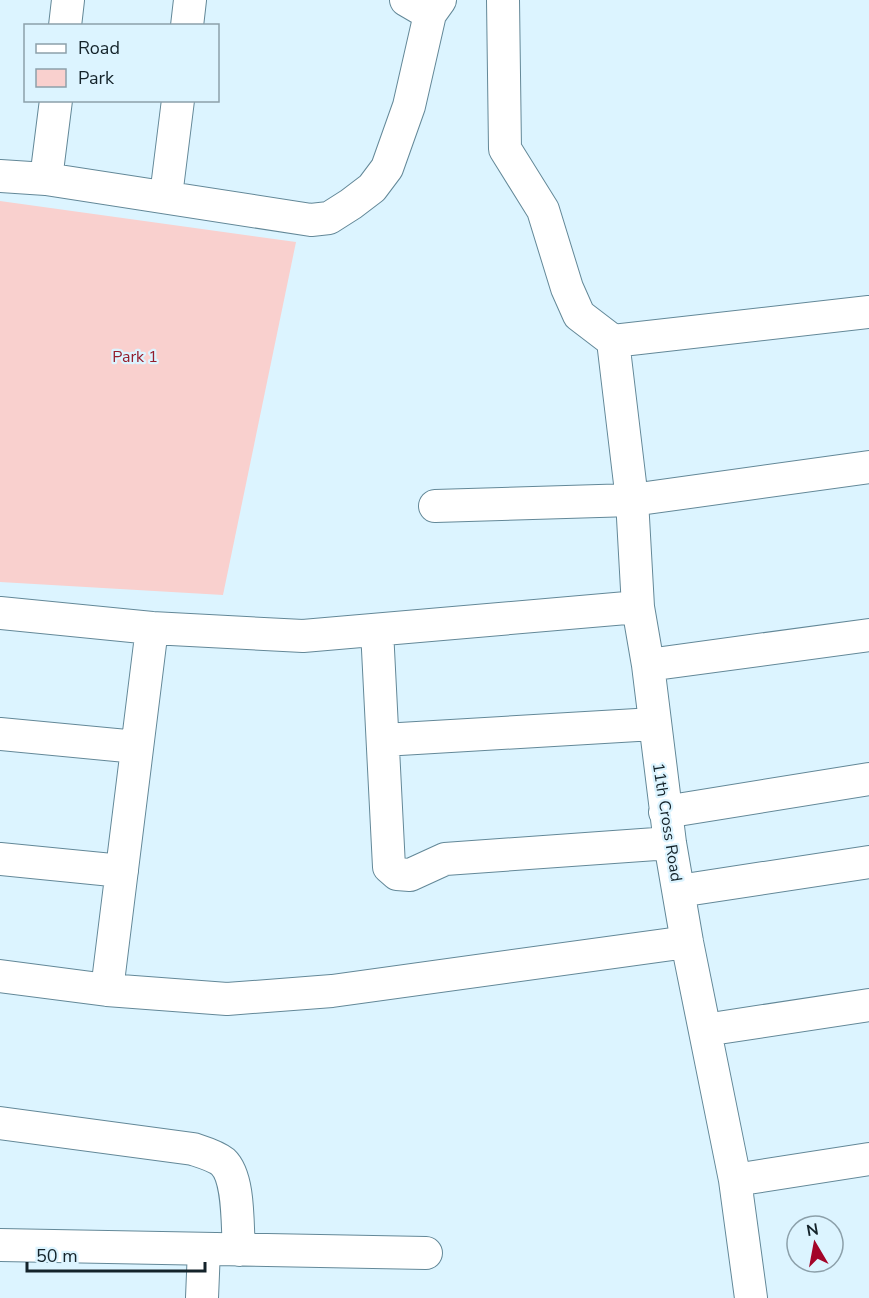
<svg xmlns="http://www.w3.org/2000/svg" width="869" height="1298" viewBox="0 0 869 1298" font-family="'Nunito Sans',sans-serif">
<style>
.green{fill:#f9d0ce}
.lines{fill:none;stroke-linecap:round;stroke-linejoin:round}
.minor-casing{stroke:#638898;stroke-width:34}
.minor{stroke:#fff;stroke-width:32}
.labels{text-anchor:middle;stroke-width:4.5;stroke-linejoin:round;paint-order:stroke}
.park-label{font-size:16px;fill:#941d2c;stroke:#dcf4ff}
.street-label{font-size:16px;fill:#14232a;stroke:#dcf4ff}
</style>
<rect width="100%" height="100%" fill="#dcf4ff"/>
<!-- green -->
<path class="green" d="M0 201 296 242 223 595 0 582Z"/>
<g class="lines">
<defs>
<path id="minor" d="M406 0 430 14
M503 0 505 149 543 210 567 288 579 315 613 341 869 312
M65 26 68 0
M187 26 190 0
M0 176 46 179 311 220 329 218 351 204 372 188 387 168 409 106 430 14 440 0
M46 179 56 100
M166 196 178 100
M613 341 632 500 638 607 648 665 670 843 687 942 735 1180 751 1298
M435 506 632 500 869 467
M0 613 152 628 303 636 638 607
M377 630 389 867 397 874 410 875 445 859 670 843
M648 665 869 635
M0 734 137 747
M383 740 654 724
M665 812 869 779
M0 859 122 871
M679 891 869 862
M0 976 107 990 227 999 332 991 687 942
M107 990 152 628
M705 1030 869 1005
M0 1123 193 1149C202 1152 216 1156 223 1162 240 1178 237 1227 239 1250
M735 1180 869 1159
M0 1245 426 1253
M202 1298 204 1249"/>
</defs>
<!-- minor casing -->
<use href="#minor" class="minor-casing"/>
<!-- minor -->
<use href="#minor" class="minor"/>
</g>
<g class="labels">
<!-- park labels -->
<g class="park-label">
<text x="135" y="362">Park 1</text>
</g>
<!-- street labels -->
<g class="street-label">
<text transform="translate(668 822) rotate(81)" y="6">11th Cross Road</text>
</g>
</g>
<!-- legend -->
<rect x="24" y="24" width="195" height="78" fill="#dcf4ff" stroke="#8ca0aa" stroke-width="1.5"/>
<rect x="36" y="44" width="30" height="9" fill="#ffffff" stroke="#8ca0aa" stroke-width="1.5"/>
<text x="78" y="54" font-size="18" fill="#14232a">Road</text>
<rect x="36" y="69" width="30" height="18" fill="#f9d0ce" stroke="#8ca0aa" stroke-width="1.5"/>
<text x="78" y="84" font-size="18" fill="#14232a">Park</text>
<!-- north arrow -->
<g transform="translate(815 1244) rotate(350)"><circle r="28" fill="#dcf4ff" stroke="#8ca0aa" stroke-width="1.5"/>
<path d="M0-4.5L10 22L0 15L-10 22Z" fill="#a30428"/>
<text y="-9" font-size="16" font-weight="bold" text-anchor="middle" fill="#14232a">N</text>
</g>
<!-- scale -->
<path d="M27 1262v9h178v-9" fill="none" stroke="#14232a" stroke-width="3"/>
<text x="36" y="1262" font-size="18" fill="#14232a" stroke="#dcf4ff" stroke-width="4.5" paint-order="stroke">50 m</text>
</svg>
